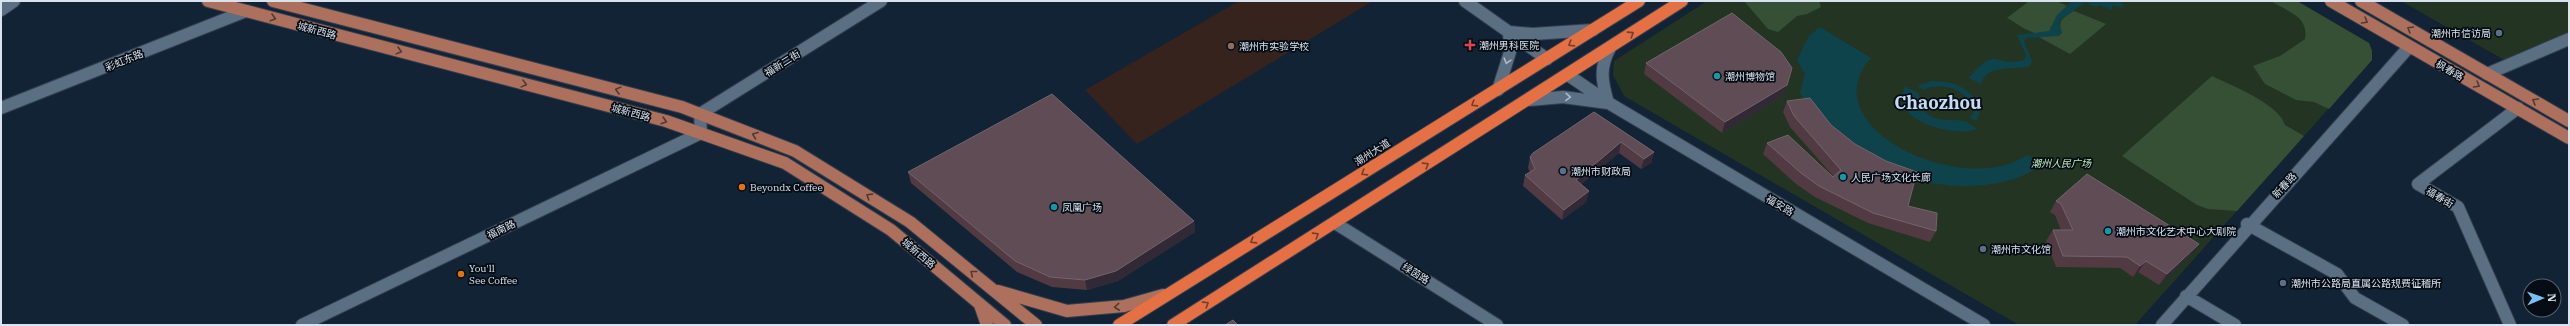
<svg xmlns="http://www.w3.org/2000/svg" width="2570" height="326" viewBox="0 0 2570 326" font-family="'IBM Plex Serif','Noto Sans SC',serif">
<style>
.education{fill:#36231e}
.green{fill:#233423}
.forest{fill:#365035}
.water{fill:#0e434b}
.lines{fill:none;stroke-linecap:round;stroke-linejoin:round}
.minor-casing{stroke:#343f4e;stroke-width:14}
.major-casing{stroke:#343f4e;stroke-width:14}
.highway-casing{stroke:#343f4e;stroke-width:14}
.minor{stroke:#5b6f83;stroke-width:12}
.major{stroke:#ad705d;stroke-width:12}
.highway{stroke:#e47043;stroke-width:12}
.wall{fill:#513a42}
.shaded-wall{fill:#312935}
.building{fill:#604c55;stroke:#72646d}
.oneway{stroke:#513934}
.oneway2{stroke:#743e2b}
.oneway3{stroke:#acbac9}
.service-dot{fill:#5c6f8a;stroke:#050c13;stroke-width:1.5}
.health-dot{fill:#e0444e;stroke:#050c13;stroke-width:1.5}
.education-dot{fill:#8d6e63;stroke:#050c13;stroke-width:1.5}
.culture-dot{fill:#0f9aa8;stroke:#050c13;stroke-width:1.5}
.food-dot{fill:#e8710a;stroke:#050c13;stroke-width:1.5}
.labels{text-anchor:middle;stroke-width:3.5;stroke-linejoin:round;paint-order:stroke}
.street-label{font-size:10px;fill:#d8e3ef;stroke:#050c13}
.poi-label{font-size:10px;fill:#d8e3ef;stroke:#050c13;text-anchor:start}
.park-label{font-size:10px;font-style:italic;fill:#c0f0bd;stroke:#050c13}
.town-label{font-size:18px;font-weight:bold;fill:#c5dbf2;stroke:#050c13}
</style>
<rect width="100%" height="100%" fill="#112334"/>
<!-- education -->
<path class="education" d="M1239 1H1373L1137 144 1085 90Z"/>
<!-- green -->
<path class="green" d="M1707 1H2297L2369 43 2372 51V60L2135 325H2019L1624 96 1613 75 1614 61Z
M2401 1H2569V34L2506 61Z"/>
<!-- forest -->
<path class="forest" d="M1744 1H1819L1821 7 1807 14 1797 16 1778 32 1768 29Z
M2029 1H2057L2067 6C2054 18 2059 19 2052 29 2042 44 2017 23 2007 18Z
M2271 1H2297L2369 43 2372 51V60L2329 109 2314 102 2296 100 2265 84 2253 66 2280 56 2305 39C2309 16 2288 12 2271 1Z
M2074 11 2106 24 2070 54 2037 36H2058L2062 33C2057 20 2063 18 2074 11Z
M2212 76C2232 86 2278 103 2285 125L2304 136 2237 211 2208 209 2197 205 2122 156Z"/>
<!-- water -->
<path class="water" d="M2072 1H2121L2124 8 2113 5 2111 10 2100 5 2094 7 2086 2 2060 20 2059 24 2062 33 2058 36 2026 38 2024 42 2032 61 2030 66C2014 70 1986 64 1981 84L1969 78C1998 43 1993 69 2024 60L2026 55 2017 35 2049 31 2057 15Z
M1820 27 1871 58C1809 127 1964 199 2027 155L2043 164C1994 202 1897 187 1852 149 1835 135 1820 117 1805 101L1800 93 1805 74 1797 60 1809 36Z
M1931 81C1940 81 1949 82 1957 85 1971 91 1987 107 1976 121L1970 118 1974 112C1970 90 1942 81 1923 90L1917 86Z
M1906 86 1919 94V103C1932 125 1944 118 1964 121 1968 122 1974 127 1977 129 1954 138 1885 120 1906 86Z"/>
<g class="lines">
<defs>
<path id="minor" d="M1465 1 1547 59
M1 10 14 1
M2487 74 2569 39
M1568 75 1612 105 1984 325
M1498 90 1510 52 1509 32 1533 34 1593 30
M1529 100 1563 97 1608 103C1602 82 1599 68 1610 48
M1 108 246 11
M1335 223 1497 325
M2247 224 2337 274 2355 298 2403 325
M2186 296 2235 325
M302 325 701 133 700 114 881 1
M2162 325 2409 47
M2510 325 2458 207 2418 184 2518 108"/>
<path id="major" d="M208 1 666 121 785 163 891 230 1005 325
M273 1 682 107 795 151 910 222 1036 325
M2331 1 2569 138
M2361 1 2569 121
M998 291 1067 311 1124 306 1163 295
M980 305 987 325"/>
<path id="highway" d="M1119 325 1639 1
M1173 325 1682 1"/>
</defs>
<!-- minor casing -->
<use href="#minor" class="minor-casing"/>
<!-- major casing -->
<use href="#major" class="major-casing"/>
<!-- highway casing -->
<use href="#highway" class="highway-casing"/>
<!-- minor -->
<use href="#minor" class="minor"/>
<!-- major -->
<use href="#major" class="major"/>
<!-- highway -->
<use href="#highway" class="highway"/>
</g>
<!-- wall -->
<path class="wall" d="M1646 63 1783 96 1722 133 1644 74Z
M1787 101 1831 125 1908 206 1936 231 1930 242 1868 223 1815 197 1796 184 1763 154 1767 143 1834 177 1790 127 1783 112Z
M1594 112 1654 152 1651 163 1641 169 1619 153 1581 184 1589 191 1586 202 1562 220 1523 186 1525 175 1530 172 1528 168 1530 157Z
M908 172 1194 221 1195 232 1118 281 1087 290 1052 287 1017 272 911 183Z
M2056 201 2191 254 2159 285 2138 272 2133 277 2120 268 2056 267 2046 241 2053 230H2061L2055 215 2050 212Z"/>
<!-- shaded-wall -->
<path class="shaded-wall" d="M1787 85 1783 96 1722 133 1725 122Z
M1621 142 1619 153 1574 191 1576 180Z
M1654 152 1651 163 1641 169 1644 159Z
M1589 191 1586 202 1562 220 1564 210Z
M1194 221 1195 232 1118 281 1087 290 1085 280Z
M2199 244 2191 254 2159 285 2167 274Z
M2146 261 2138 272 2133 277 2140 266Z"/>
<!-- building -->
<path class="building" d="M1732 13 1781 52 1792 68 1787 85 1725 122 1646 63Z
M1052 94 1194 221 1116 271 1085 280 1050 277 1015 261 908 172Z
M1810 98 1831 125 1855 144 1886 161 1917 172 1908 206 1937 213 1936 231 1873 213 1819 186 1801 173 1767 143 1788 135 1833 177 1841 170 1794 116 1787 101Z
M1594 112 1654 152 1644 159 1621 142 1576 180 1589 191 1564 210 1525 175 1535 169 1530 157 1533 153Z
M2087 174 2199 244 2167 274 2146 261 2140 266 2127 257 2063 256 2053 230H2073L2061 204 2056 201Z
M1233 320 1238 325H1225Z"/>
<!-- one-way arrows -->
<defs><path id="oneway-chevron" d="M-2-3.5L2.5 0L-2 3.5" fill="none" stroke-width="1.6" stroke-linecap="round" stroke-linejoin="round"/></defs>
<g class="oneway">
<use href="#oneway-chevron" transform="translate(273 18) rotate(15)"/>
<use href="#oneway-chevron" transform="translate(2365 21) rotate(30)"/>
<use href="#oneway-chevron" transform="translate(2410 29) rotate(-150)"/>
<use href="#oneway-chevron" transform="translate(399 51) rotate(15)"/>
<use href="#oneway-chevron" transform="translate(524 84) rotate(15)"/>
<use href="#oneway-chevron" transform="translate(2477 85) rotate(30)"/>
<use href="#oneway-chevron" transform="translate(618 90) rotate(-165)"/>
<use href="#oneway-chevron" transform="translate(2535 101) rotate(-150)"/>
<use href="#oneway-chevron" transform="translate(664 121) rotate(16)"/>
<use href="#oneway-chevron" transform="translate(755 135) rotate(-159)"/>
<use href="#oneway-chevron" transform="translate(869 196) rotate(-148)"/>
<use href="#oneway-chevron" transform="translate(973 273) rotate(-141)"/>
<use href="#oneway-chevron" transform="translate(1117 307) rotate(174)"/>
</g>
<g class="oneway2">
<use href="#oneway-chevron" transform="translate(1631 34) rotate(-33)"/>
<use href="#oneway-chevron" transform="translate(1571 44) rotate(148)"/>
<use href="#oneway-chevron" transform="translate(1474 104) rotate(148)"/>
<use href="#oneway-chevron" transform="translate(1426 165) rotate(-32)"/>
<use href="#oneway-chevron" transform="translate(1364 173) rotate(148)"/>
<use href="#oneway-chevron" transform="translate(1316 235) rotate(-32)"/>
<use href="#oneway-chevron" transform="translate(1253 241) rotate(148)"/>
<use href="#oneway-chevron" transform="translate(1206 304) rotate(-32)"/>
</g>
<g class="oneway3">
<use href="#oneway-chevron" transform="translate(1507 61) rotate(106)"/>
<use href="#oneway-chevron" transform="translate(1568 97) rotate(2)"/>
</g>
<!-- markers -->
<g class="service-dot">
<circle cx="2499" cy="33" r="4"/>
<circle cx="1563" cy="171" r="4"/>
<circle cx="1983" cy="249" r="4"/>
<circle cx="2283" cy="283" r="4"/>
</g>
<path class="health-dot" d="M1468 39h4v4h4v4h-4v4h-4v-4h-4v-4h4z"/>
<circle class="education-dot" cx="1231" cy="46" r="4"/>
<g class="culture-dot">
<circle cx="1717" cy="76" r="4"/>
<circle cx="1843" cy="177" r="4"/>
<circle cx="1054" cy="207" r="4"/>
<circle cx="2108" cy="231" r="4"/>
</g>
<g class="food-dot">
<circle cx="742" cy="187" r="4"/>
<circle cx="461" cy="274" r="4"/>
</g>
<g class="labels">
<!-- street labels -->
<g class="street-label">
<text transform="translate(317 30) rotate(15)" y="4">城新西路</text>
<text transform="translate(124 60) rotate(-22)" y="4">彩虹东路</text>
<text transform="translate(782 63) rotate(-32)" y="4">福新二街</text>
<text transform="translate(2450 70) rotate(30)" y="4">枫春路</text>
<text transform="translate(631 112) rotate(15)" y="4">城新西路</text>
<text transform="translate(1372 152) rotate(-32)" y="4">潮州大道</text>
<text transform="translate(2284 185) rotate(-47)" y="4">新春路</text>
<text transform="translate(2440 197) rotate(30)" y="4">福春街</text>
<text transform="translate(1780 205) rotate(31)" y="4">福安路</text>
<text transform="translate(501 229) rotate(-26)" y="4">福南路</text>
<text transform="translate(919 253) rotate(40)" y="4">城新西路</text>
<text transform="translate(1416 273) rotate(32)" y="4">绿茵路</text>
</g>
<!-- poi labels -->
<g class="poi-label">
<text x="2491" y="37" text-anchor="end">潮州市信访局</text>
<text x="1479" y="49">潮州男科医院</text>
<text x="1239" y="50">潮州市实验学校</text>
<text x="1725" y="80">潮州博物馆</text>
<text x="1571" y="175">潮州市财政局</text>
<text x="1851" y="181">人民广场文化长廊</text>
<text x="750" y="191">Beyondx Coffee</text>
<text x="1062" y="211">凤凰广场</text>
<text x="2116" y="235">潮州市文化艺术中心大剧院</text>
<text x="1991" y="253">潮州市文化馆</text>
<text x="469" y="272">You'll<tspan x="469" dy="12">See Coffee</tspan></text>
<text x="2291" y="287">潮州市公路局直属公路规费征稽所</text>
</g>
<!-- park labels -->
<g class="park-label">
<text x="2061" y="167">潮州人民广场</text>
</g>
<!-- town labels -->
<g class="town-label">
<text x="1938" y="109">Chaozhou</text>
</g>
</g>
<!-- border -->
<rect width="2570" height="326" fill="none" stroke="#d8e3ef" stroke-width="4"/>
<!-- north arrow -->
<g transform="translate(2542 298) rotate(88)"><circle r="19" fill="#050c13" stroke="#59626b"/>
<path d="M0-3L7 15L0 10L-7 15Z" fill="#76c0f7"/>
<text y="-6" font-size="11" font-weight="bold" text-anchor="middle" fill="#d8e3ef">N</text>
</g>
</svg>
